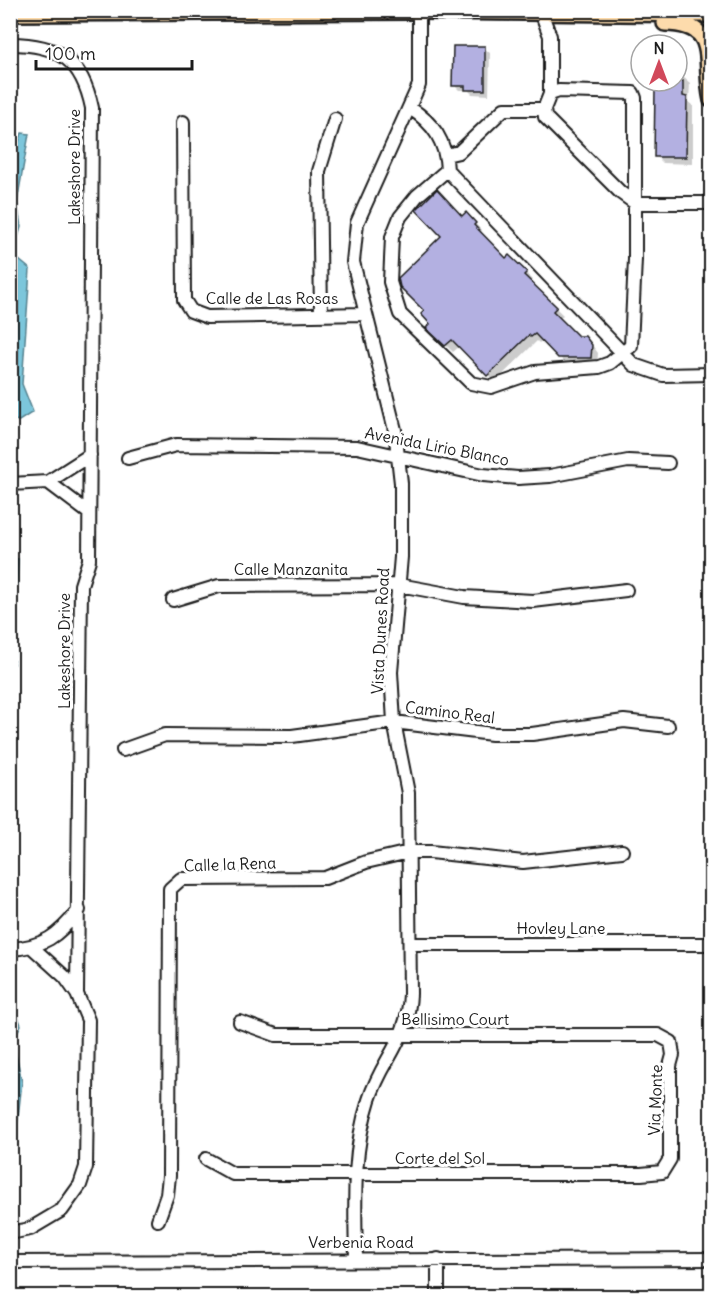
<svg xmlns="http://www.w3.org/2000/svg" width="722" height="1307" viewBox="0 0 722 1307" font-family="Delius,sans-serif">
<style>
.water{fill:#7bc6db;stroke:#55828f;stroke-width:1.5}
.shadow{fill:#0003}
.building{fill:#b3b0e1;stroke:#1c1c1c;stroke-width:1.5}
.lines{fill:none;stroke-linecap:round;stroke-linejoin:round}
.minor-casing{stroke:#1c1c1c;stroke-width:16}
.major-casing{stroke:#1c1c1c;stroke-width:20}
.minor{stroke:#fff;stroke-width:12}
.major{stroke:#fddbac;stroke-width:15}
.labels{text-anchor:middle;stroke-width:6;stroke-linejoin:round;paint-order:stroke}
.street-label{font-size:16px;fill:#1c1c1c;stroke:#fff}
</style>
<rect width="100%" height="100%" fill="#fff"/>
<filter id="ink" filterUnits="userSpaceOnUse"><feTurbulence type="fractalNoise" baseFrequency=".0167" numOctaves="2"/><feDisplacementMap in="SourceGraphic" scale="12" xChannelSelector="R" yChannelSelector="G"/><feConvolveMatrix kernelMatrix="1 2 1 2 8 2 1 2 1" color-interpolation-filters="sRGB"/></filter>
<g filter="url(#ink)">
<!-- water -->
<path class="water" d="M22 133 29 134 17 202 21 227 13 255 30 269 22 384 33 412 19 421 10 419V155H14Z
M11 558 18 559 11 706 10 558Z
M10 1014H17L21 1025 13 1040 22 1082 12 1170Z"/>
<!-- shadow -->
<path class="shadow" d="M484 48 490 53 489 95 472 94 468 90H459L454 85Z
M677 76H682L690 83 689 102 693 105V164L663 163 656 156 667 81H677Z
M466 214 482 231 480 233 506 260 509 257 533 280 530 283 563 315 559 319 578 338H585L592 345 598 353 597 365 566 364 543 340 539 343 537 341 495 382 460 346 453 352 428 328 432 324 444 236Z"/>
<!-- building -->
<path class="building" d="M453 46H485V90H465V86H452Z
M665 81H683V96L687 97 686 157H654L655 89Z
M437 189 462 216 466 212 476 223 474 225 506 258 509 255 527 272 524 275 557 307 553 311 578 336H585L592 345 591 358H558L535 334 531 337 529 335 487 376 452 340 445 346 426 328 430 324 421 314 424 311 400 287 398 278 441 236 416 210Z"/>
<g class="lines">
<defs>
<path id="minor" d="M541 12 550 36V94
M10 44C59 44 82 60 92 108L89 560 81 585 77 994 88 1020 86 1167 80 1185 62 1210 30 1229 10 1233
M410 108C433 123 446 141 447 170L634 365 663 375 712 374
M544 109 545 117 621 193 635 203H712
M183 122 184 300 191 311 207 317 365 314
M446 155 459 152 504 109H544L550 94 559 91 633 93 635 98V259L631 346 610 363 599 367 535 372 491 387 471 383 400 314 390 282 392 237 400 217 417 196 447 170
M321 315 319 171 335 119
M128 458 176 445 357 447 483 475 518 478 550 476 628 461 668 463
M48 482 89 513
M10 484 48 482 90 455
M173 600 219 586 399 585 464 597 533 601 626 590
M123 750 165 735 292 736 394 722 492 734H532L624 721 668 726
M410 944H712
M33 948 65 977 77 994
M10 949C44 947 58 936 79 910
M206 1159 233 1174H641L662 1172 670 1159V1066L673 1055 671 1042 658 1035H276L240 1022
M158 1220 167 1195 169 1176 170 889 181 879 325 878 366 862 409 852H431L523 862 622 851
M356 1259C355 1204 352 1152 369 1100 382 1059 408 1041 410 994L408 793 394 722 391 672 401 557V483L395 430 353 262 357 223 419 85V10
M10 1262 712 1259
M438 1296V1259"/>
<path id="major" d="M10 13 419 11 712 14
M665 23C722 24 703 61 712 100"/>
</defs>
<!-- minor casing -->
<use href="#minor" class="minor-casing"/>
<!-- major casing -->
<use href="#major" class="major-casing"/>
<!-- minor -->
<use href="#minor" class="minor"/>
<!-- major -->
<use href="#major" class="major"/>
</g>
</g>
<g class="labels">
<!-- street labels -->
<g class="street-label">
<text transform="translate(74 167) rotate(-90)" y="6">Lakeshore Drive</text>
<text x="272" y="304">Calle de Las Rosas</text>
<text transform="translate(437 446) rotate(11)" y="6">Avenida Lirio Blanco</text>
<text x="291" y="575">Calle Manzanita</text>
<text transform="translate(380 631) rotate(-87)" y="6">Vista Dunes Road</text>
<text transform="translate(64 651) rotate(-90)" y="6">Lakeshore Drive</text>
<text transform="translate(450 712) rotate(7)" y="6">Camino Real</text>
<text transform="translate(230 864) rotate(-2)" y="6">Calle la Rena</text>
<text x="561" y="934">Hovley Lane</text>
<text x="455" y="1025">Bellisimo Court</text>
<text transform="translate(655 1100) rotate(-88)" y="6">Via Monte</text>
<text x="440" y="1164">Corte del Sol</text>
<text x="361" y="1248">Verbenia Road</text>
</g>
</g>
<!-- margin -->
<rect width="722" height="1307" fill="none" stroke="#fff" stroke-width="36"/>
<rect x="18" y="18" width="686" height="1271" fill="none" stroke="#1c1c1c" stroke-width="2" filter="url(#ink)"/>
<!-- north arrow -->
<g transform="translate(659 63)"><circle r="28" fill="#ffffff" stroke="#a4a4a4" stroke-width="1.5"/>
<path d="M0-4.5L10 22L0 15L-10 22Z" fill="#d1495b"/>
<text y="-9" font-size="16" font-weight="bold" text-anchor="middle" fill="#1c1c1c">N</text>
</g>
<!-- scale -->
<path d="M36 60v9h156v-9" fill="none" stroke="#1c1c1c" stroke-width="3"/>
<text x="45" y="60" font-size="18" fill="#1c1c1c" stroke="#ffffff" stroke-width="4.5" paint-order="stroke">100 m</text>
</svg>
